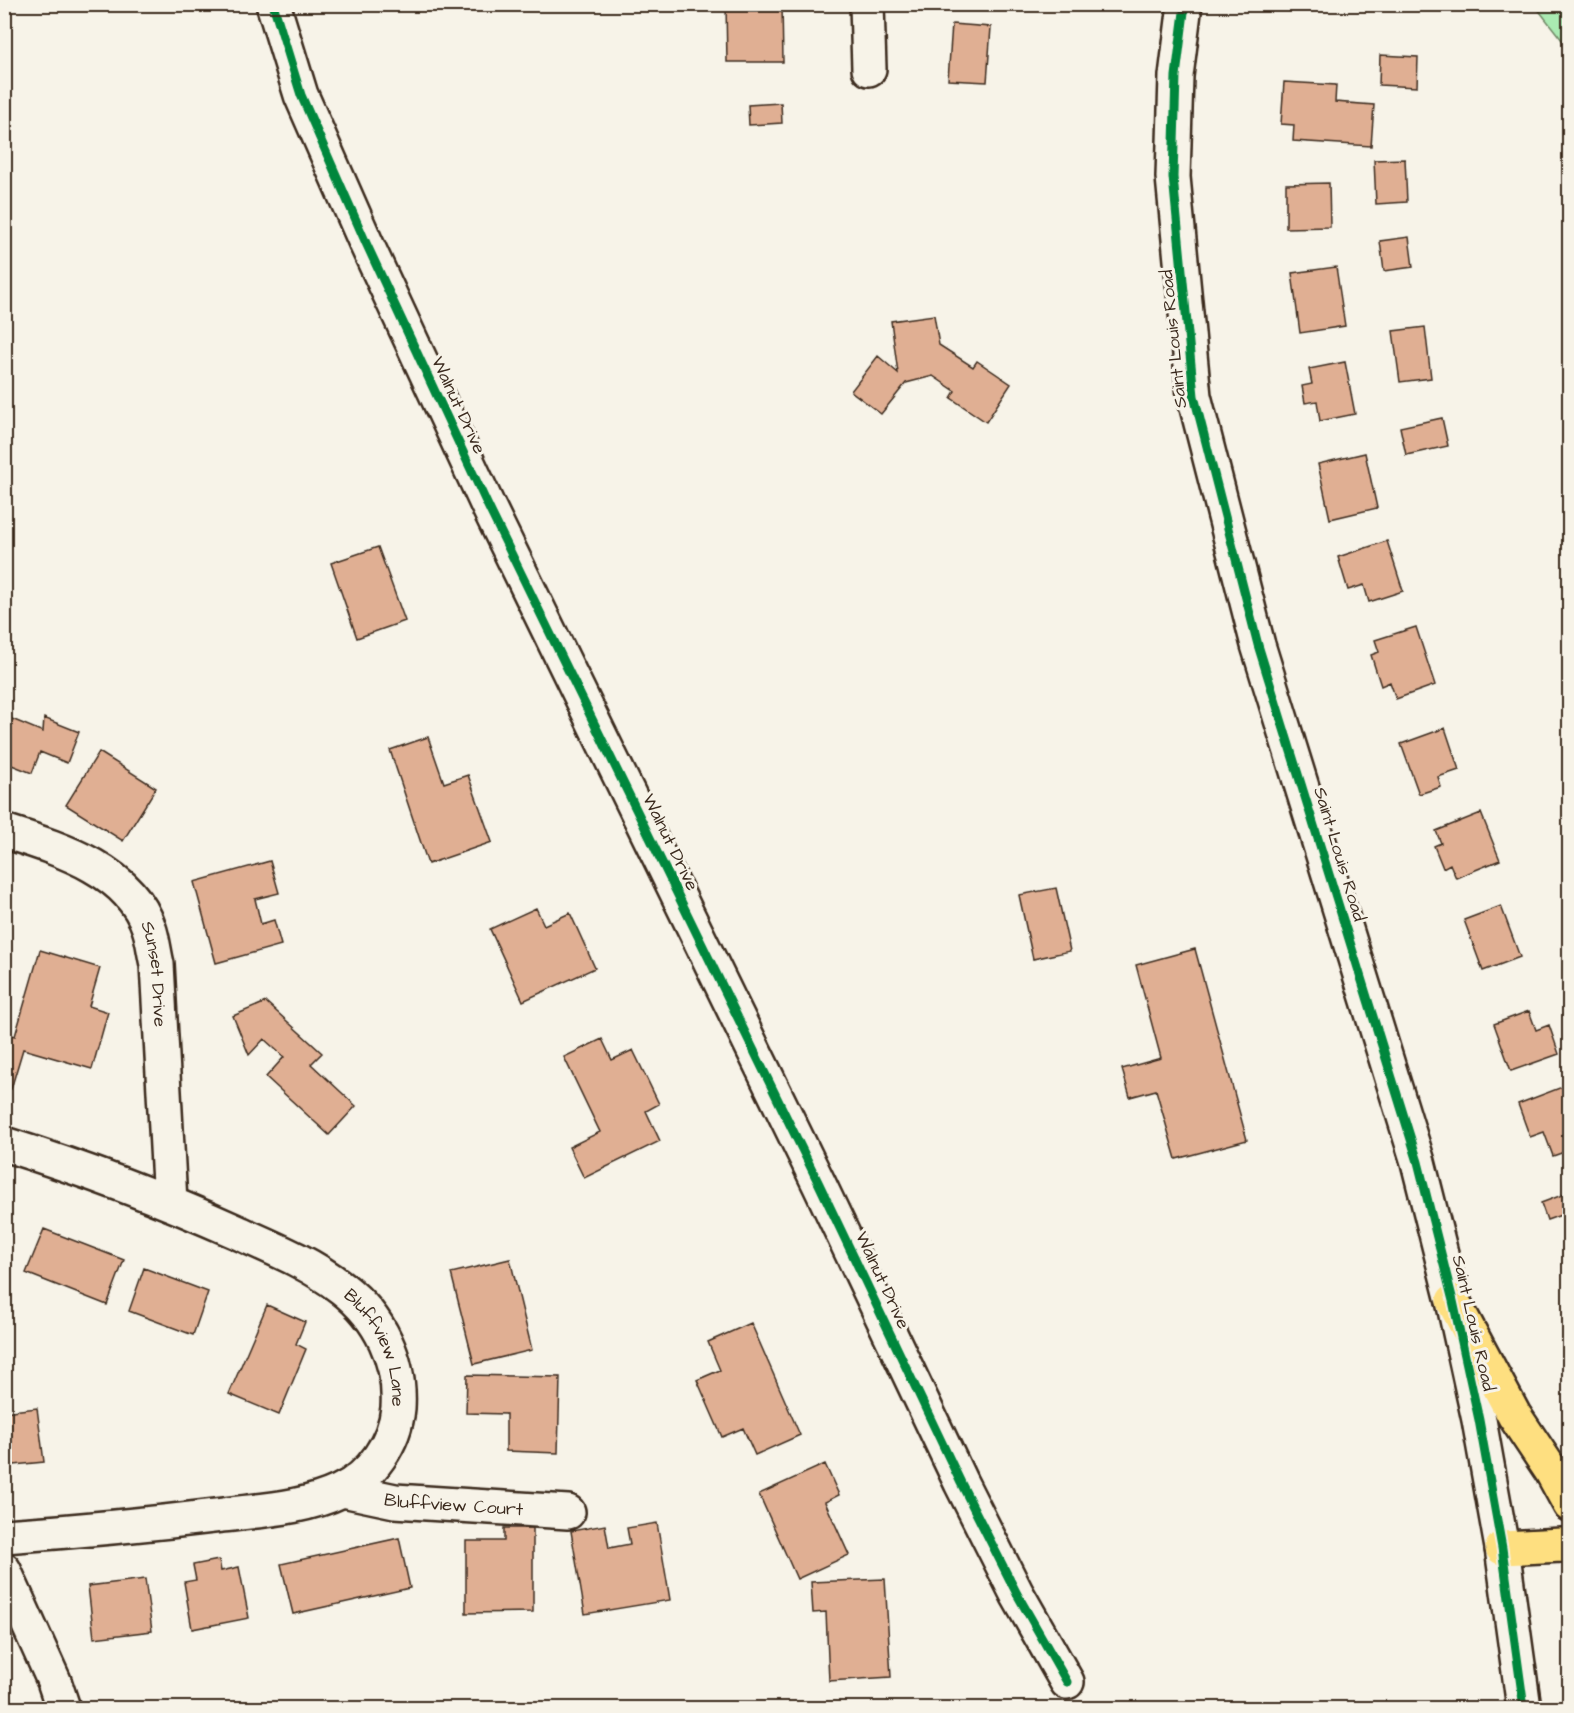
<svg xmlns="http://www.w3.org/2000/svg" width="1574" height="1713" viewBox="0 0 1574 1713" font-family="'Architects Daughter',sans-serif">
<style>
.green{fill:#aaeab2;stroke:#728a68;stroke-width:1.5}
.building{fill:#e0af93;stroke:#3b2a1e;stroke-width:1.5}
.lines{fill:none;stroke-linecap:round;stroke-linejoin:round}
.minor-casing{stroke:#3b2a1e;stroke-width:38}
.major-casing{stroke:#3b2a1e;stroke-width:38}
.minor{stroke:#f7f3e8;stroke-width:33}
.major{stroke:#fedf80;stroke-width:33}
.cycleway-casing{stroke:#f7f3e8;stroke-width:13}
.cycleway{stroke:#00873e;stroke-width:9}
.labels{text-anchor:middle;stroke-width:6;stroke-linejoin:round;paint-order:stroke}
.street-label{font-size:18px;fill:#3b2a1e;stroke:#f7f3e8}
</style>
<rect width="100%" height="100%" fill="#f7f3e8"/>
<filter id="ink" filterUnits="userSpaceOnUse"><feTurbulence type="fractalNoise" baseFrequency=".0167" numOctaves="2"/><feDisplacementMap in="SourceGraphic" scale="12" xChannelSelector="R" yChannelSelector="G"/><feConvolveMatrix kernelMatrix="1 2 1 2 8 2 1 2 1" color-interpolation-filters="sRGB"/></filter>
<g filter="url(#ink)">
<!-- green -->
<path class="green" d="M1526 5H1569V49L1537 8Z"/>
<!-- building -->
<path class="building" d="M726 4H782L783 62H727Z
M952 24 991 27 987 82 948 80Z
M1380 55 1418 57 1417 87 1379 85Z
M1284 82 1336 85 1335 102 1374 105 1371 146 1293 141 1294 125 1281 124Z
M781 103 782 123 749 125 748 105Z
M1405 159 1407 202 1376 204 1374 160Z
M1329 183 1330 227 1286 228V184Z
M1409 237 1413 267 1384 271 1380 241Z
M1336 267 1345 326 1300 333 1292 273Z
M934 315 939 345 973 367 977 361 1011 384 986 422 951 398 955 391 933 376 906 383 881 414 851 391 878 356 898 373 891 321Z
M1425 327 1431 378 1400 382 1393 331Z
M1345 362 1355 414 1320 421 1317 401 1305 403 1302 386 1312 384 1309 369Z
M1442 418 1448 446 1406 455 1400 427Z
M1365 453 1377 508 1330 519 1318 464Z
M1387 541 1403 591 1369 602 1364 585 1348 590 1338 557Z
M378 547 405 621 357 638 331 563Z
M1416 627 1435 685 1396 699 1390 682 1381 686 1371 655 1379 652 1375 640Z
M7 717 43 732 44 718 79 732 67 763 40 752 32 773 4 762V724Z
M1445 728 1459 770 1438 777 1441 787 1419 794 1401 744Z
M428 737 444 783 468 775 492 842 428 864 390 750Z
M99 752 156 788 123 841 66 805Z
M1481 813 1500 860 1456 878 1450 864 1443 868 1434 846 1441 843 1436 831Z
M270 861 279 893 255 899 261 924 274 920 281 945 216 963 194 882Z
M1056 888 1070 951 1033 959 1019 895Z
M1501 906 1520 957 1483 971 1464 920Z
M536 908 544 925 570 913 595 968 523 1001 490 929Z
M1195 949 1247 1140 1176 1159 1156 1090 1130 1097 1122 1069 1161 1058 1136 965Z
M40 950 100 968 89 1006 108 1012 92 1069 23 1049 11 1089 4 1087V1033L15 1036Z
M266 1002 322 1053 311 1064 356 1106 329 1135 266 1077 284 1057 264 1039 249 1055 233 1016Z
M1529 1011 1536 1030 1549 1025 1559 1054 1511 1071 1494 1024Z
M602 1039 612 1060 633 1050 659 1104 646 1111 660 1141 584 1178 569 1147 600 1132 564 1057Z
M1570 1084V1150L1553 1156 1544 1132 1530 1137 1518 1104Z
M1570 1192V1239L1561 1215 1547 1220 1541 1203Z
M44 1229 124 1260 107 1305 26 1273Z
M510 1259 532 1350 474 1364 451 1273Z
M144 1268 208 1292 193 1335 129 1311Z
M267 1305 305 1322 296 1344 306 1349 279 1415 229 1394Z
M751 1323 800 1435 755 1455 743 1428 722 1437 697 1380 720 1370 708 1342Z
M467 1375 560 1377 558 1453 506 1451V1414L466 1413Z
M37 1408 44 1462 4 1466V1412Z
M825 1464 839 1495 825 1502 849 1555 797 1579 759 1494Z
M657 1523 670 1600 585 1614 571 1531 605 1525 609 1548 630 1544 627 1528Z
M504 1528H533V1612L466 1613V1541H504Z
M399 1538 410 1588 293 1614 281 1564Z
M219 1560 221 1571 239 1567 249 1618 192 1629 184 1582 196 1580 193 1565Z
M145 1579 152 1631 94 1638 88 1586Z
M885 1579 891 1677 829 1681 826 1612 813 1613 811 1582Z"/>
<g class="lines">
<defs>
<g id="minor">
<path d="M273 4 301 95 366 243 488 506 819 1184 961 1483 1017 1594 1067 1682"/>
<path d="M867 4 869 69"/>
<path d="M1185 4 1176 76 1173 177 1194 396 1258 645 1418 1162 1453 1301 1479 1420 1502 1548 1524 1708"/>
<path id="s1" d="M4 831C57 848 130 869 149 928 153 939 154 952 157 964L170 1202"/>
<path id="s2" d="M4 1144C84 1169 161 1198 237 1232 273 1248 310 1263 342 1288 380 1317 401 1361 398 1408 395 1442 371 1477 340 1491 305 1508 262 1510 223 1515 150 1524 78 1531 4 1536"/>
<path id="s3" d="M343 1490 395 1501 568 1512"/>
<path d="M4 1570 54 1681 63 1708"/>
</g>
<path id="major" d="M1453 1301 1514 1415 1552 1472 1570 1505
M1502 1548 1562 1545 1570 1547"/>
</defs>
<!-- minor casing -->
<use href="#minor" class="minor-casing"/>
<!-- major casing -->
<use href="#major" class="major-casing"/>
<!-- minor -->
<use href="#minor" class="minor"/>
<!-- major -->
<use href="#major" class="major"/>
<defs>
<path id="cycleway" d="M273 4 301 95 366 243 488 506 819 1184 961 1483 1017 1594 1067 1682
M1185 4 1176 76 1173 177 1194 396 1258 645 1418 1162 1453 1301 1479 1420 1502 1548 1524 1708"/>
</defs>
<!-- cycleway casing -->
<use href="#cycleway" class="cycleway-casing"/>
<!-- cycleway -->
<use href="#cycleway" class="cycleway"/>
</g>
</g>
<g class="labels">
<!-- street labels -->
<g class="street-label">
<text transform="translate(1173 339) rotate(-96)" y="6">Saint Louis Road</text>
<text transform="translate(459 405) rotate(65)" y="6">Walnut Drive</text>
<text transform="translate(671 842) rotate(64)" y="6">Walnut Drive</text>
<text transform="translate(1340 854) rotate(73)" y="6">Saint Louis Road</text>
<text dy="6" stroke="none"><textPath href="#s1" startOffset="228">Sunset Drive</textPath></text>
<text transform="translate(883 1280) rotate(65)" y="6">Walnut Drive</text>
<text transform="translate(1474 1323) rotate(77)" y="6">Saint Louis Road</text>
<text dy="6" stroke="none"><textPath href="#s2" startOffset="440">Bluffview Lane</textPath></text>
<text dy="6" stroke="none"><textPath href="#s3" startOffset="112">Bluffview Court</textPath></text>
</g>
</g>
<!-- margin -->
<rect width="1574" height="1713" fill="none" stroke="#f7f3e8" stroke-width="24"/>
<rect x="12" y="12" width="1550" height="1689" fill="none" stroke="#3b2a1e" stroke-width="2" filter="url(#ink)"/>
</svg>
